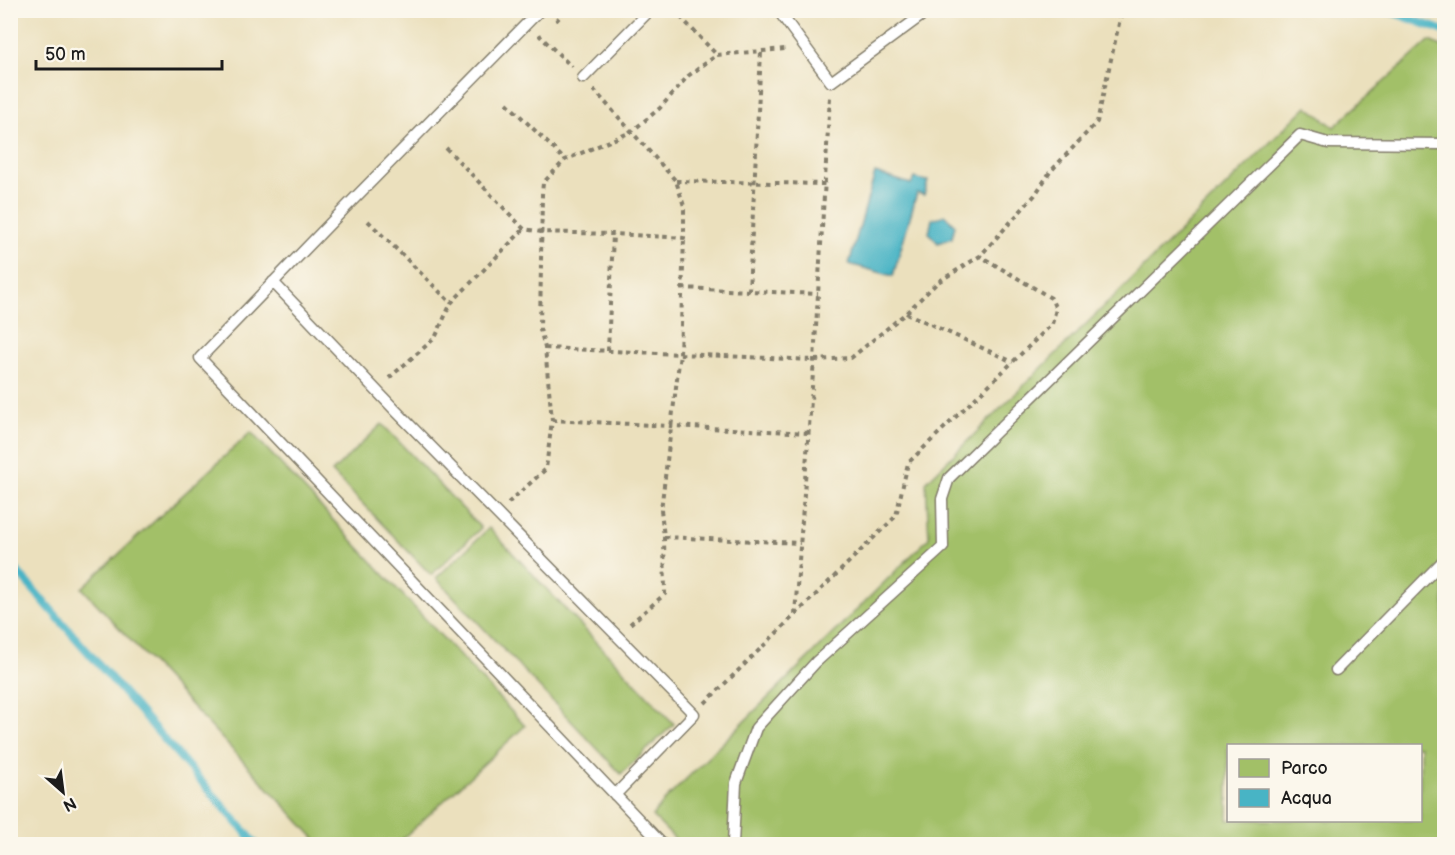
<svg xmlns="http://www.w3.org/2000/svg" width="1455" height="855" viewBox="0 0 1455 855" font-family="'Balsamiq Sans',sans-serif">
<style>
.green{fill:#a2c067;stroke:#5f6e42;stroke-width:1.5;fill-rule:evenodd}
.water{fill:#48b4c5;stroke:#326870;stroke-width:1.5}
.lines{fill:none;stroke-linecap:round;stroke-linejoin:round}
.stream{stroke:#48b4c5;stroke-width:8}
.service-casing{stroke:#847e6c;stroke-width:13}
.path{stroke:#847e6c;stroke-width:4;stroke-dasharray:4.5 4.5;stroke-linecap:butt}
.service{stroke:#fff;stroke-width:10}
</style>
<rect width="100%" height="100%" fill="#fbf7ec"/>
<filter id="ink" filterUnits="userSpaceOnUse"><feTurbulence type="fractalNoise" baseFrequency=".0167" numOctaves="2"/><feDisplacementMap in="SourceGraphic" scale="12" xChannelSelector="R" yChannelSelector="G"/><feConvolveMatrix kernelMatrix="1 2 1 2 8 2 1 2 1" color-interpolation-filters="sRGB"/></filter>
<filter id="wash" filterUnits="userSpaceOnUse"><feTurbulence type="fractalNoise" baseFrequency=".008" numOctaves="4" result="noise"/><feDisplacementMap in="SourceGraphic" scale="24" xChannelSelector="R" yChannelSelector="G"/><feGaussianBlur stdDeviation="1.35" result="paint"/><feColorMatrix in="noise" values="0 0 0 0 0 0 0 0 0 0 0 0 0 0 0 0 0 1.4 0 .05"/><feComposite in="paint" operator="in"/></filter>
<g filter="url(#wash)">
<rect width="100%" height="100%" fill="#ebe0bd"/>
<!-- green -->
<path class="green" d="M1429 41 1444 47V844H680L652 816 666 799 929 538 926 482 1307 106 1334 127ZM1228 746H1420V820H1228Z
M382 424 481 528 431 575 332 472Z
M251 432 525 726 397 844H320L82 588Z
M489 528 674 724 621 774 436 578Z"/>
<!-- water -->
<path class="water" d="M875 173 911 184 914 178 928 181 924 195 917 193 893 276 849 264Z
M945 215 955 225 952 238 938 243 929 233 932 219Z"/>
<g class="lines">
<!-- stream -->
<path class="stream" d="M1386 10 1444 31
M10 563 256 844"/>
</g>
</g>
<g filter="url(#ink)">
<g class="lines">
<defs>
<path id="service" d="M540 10 348 205 200 358 662 844
M778 10 831 82 929 10
M583 78 650 10
M273 282 396 411 694 714 615 795
M1336 670 1444 560
M733 844 736 783 756 728 816 662 943 547 942 499 949 478 1300 135 1328 143 1444 144"/>
</defs>
<!-- service casing -->
<use href="#service" class="service-casing"/>
<!-- path -->
<path class="path" d="M674 10 717 55
M556 21 566 10
M542 35 540 36 572 67
M507 103 565 160
M446 148 524 229 541 232 613 234 684 238V206L676 181 594 90
M676 181 825 184
M368 221 451 303
M682 288 818 294
M749 291 761 52
M906 313 1013 362
M545 348 814 360 851 358 906 313 938 282 980 256 1035 195 1050 172 1097 122 1122 10
M608 351 613 234
M389 378 435 338 451 303 524 229
M552 420 809 433
M508 503 546 469 552 420 545 348 540 329 542 194 543 183 565 160 631 132 660 108 688 76 717 55 785 49
M664 537 800 543
M795 614 814 360 830 97
M630 624 665 594 664 537 661 510 680 354 684 238
M705 703 896 516 908 463 1052 324 1056 309 1051 298 980 256"/>
<!-- service -->
<use href="#service" class="service"/>
</g>
</g>
<!-- margin -->
<rect width="1455" height="855" fill="none" stroke="#fbf7ec" stroke-width="36"/>
<!-- legend -->
<rect x="1227" y="744" width="195" height="78" fill="#fbf7ec" stroke="#a29f99" stroke-width="1.5"/>
<rect x="1239" y="759" width="30" height="18" fill="#a2c067" stroke="#a29f99" stroke-width="1.5"/>
<text x="1281" y="774" font-size="18" fill="#1c1c1c">Parco</text>
<rect x="1239" y="789" width="30" height="18" fill="#48b4c5" stroke="#a29f99" stroke-width="1.5"/>
<text x="1281" y="804" font-size="18" fill="#1c1c1c">Acqua</text>
<!-- north arrow -->
<g transform="translate(63 792) rotate(152)" stroke="#fbf7ec" stroke-width="4.5" paint-order="stroke">
<path d="M0-4.5L10 22L0 15L-10 22Z" fill="#1c1c1c"/>
<text y="-9" font-size="16" font-weight="bold" text-anchor="middle" fill="#1c1c1c">N</text>
</g>
<!-- scale -->
<path d="M36 60v9h186v-9" fill="none" stroke="#1c1c1c" stroke-width="3"/>
<text x="45" y="60" font-size="18" fill="#1c1c1c" stroke="#fbf7ec" stroke-width="4.5" paint-order="stroke">50 m</text>
</svg>
